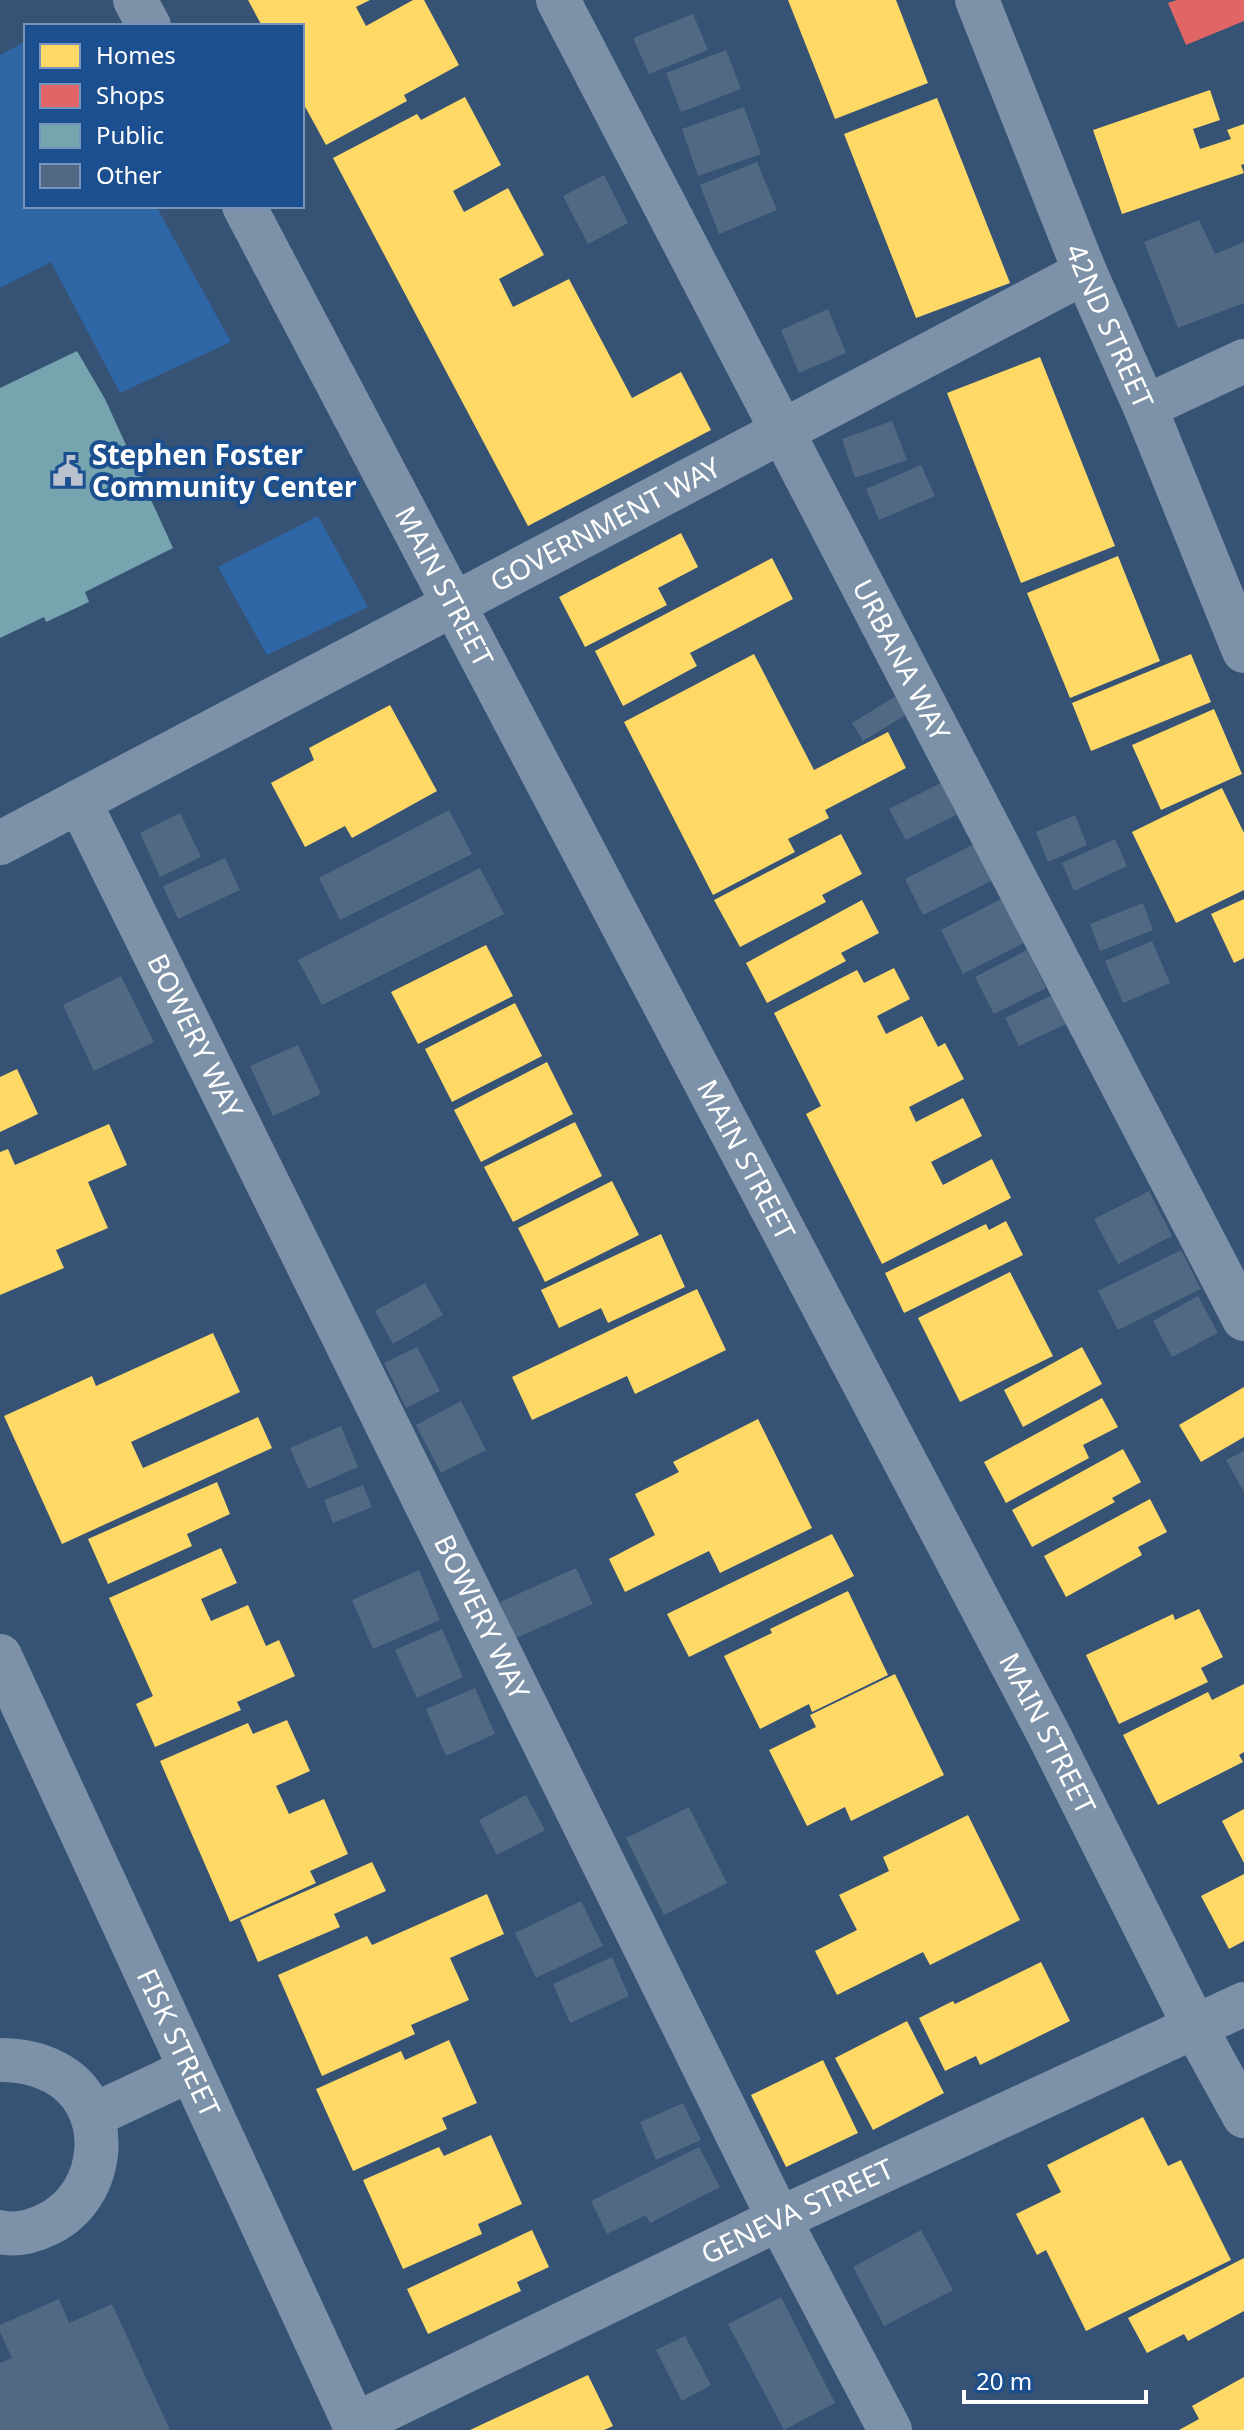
<svg xmlns="http://www.w3.org/2000/svg" width="1244" height="2430" viewBox="0 0 1244 2430" font-family="'Noto Sans',sans-serif">
<style>
.green{fill:#2f66a5}
.homes{fill:#ffd966}
.shops{fill:#e06666}
.public{fill:#76a5af}
.building{fill:#526984}
.lines{fill:none;stroke-linecap:round;stroke-linejoin:round}
.minor{stroke:#7d92a8;stroke-width:44}
.labels{text-anchor:middle;stroke-width:8;stroke-linejoin:round;paint-order:stroke}
.street-label{font-size:28px;fill:#fff;stroke:#1b4f8f}
.poi-label{font-size:28px;font-weight:bold;fill:#fff;stroke:#1b4f8f;text-anchor:start}
</style>
<rect width="100%" height="100%" fill="#365274"/>
<!-- green -->
<path class="green" d="M26 41V206H156L231 342 120 393 51 262 0 288V55Z
M318 516 368 607 267 655 218 567Z"/>
<!-- homes -->
<path class="homes" d="M248 0H370L356 7 366 26 413 0H424L459 65 404 95 407 101 326 145 302 101V26H262Z
M788 0H896L928 83 835 119Z
M1210 90 1220 120 1193 129 1200 149 1231 139 1227 130 1244 124V164L1241 165 1244 173 1122 214 1093 130Z
M465 97 501 165 453 191 464 212 508 188 544 255 499 279 513 307 569 279 632 398 681 372 711 430 528 526 333 158 417 114 421 120Z
M937 98 1010 283 916 318 844 134Z
M1040 357 1115 546 1021 583 947 393Z
M681 533 698 567 658 588 667 605 585 647 559 597Z
M1118 556 1160 661 1070 698 1027 593Z
M772 558 793 599 690 653 697 666 623 706 595 651Z
M754 654 814 770 888 732 906 768 825 810 829 818 788 839 795 852 713 895 624 722Z
M1191 654 1211 702 1091 751 1072 703Z
M390 705 437 791 352 838 345 826 305 847 271 783 314 760 309 748Z
M1214 709 1242 774 1161 810 1132 745Z
M1222 788 1244 833V890L1176 923 1132 832Z
M841 834 862 874 822 895 826 902 740 947 714 900Z
M1244 899V958L1234 963 1211 914Z
M862 900 879 933 841 953 846 961 767 1003 746 963Z
M486 945 513 996 418 1044 391 992Z
M894 968 910 999 877 1016 886 1034 922 1016 938 1047 945 1043 964 1079 909 1107 916 1122 963 1098 982 1136 931 1162 943 1185 992 1159 1011 1198 882 1264 806 1114 821 1106 774 1013 857 970 864 983Z
M515 1003 542 1056 452 1102 425 1049Z
M547 1062 573 1114 481 1162 454 1110Z
M17 1069 38 1114 0 1132V1077Z
M575 1122 602 1176 513 1222 484 1167Z
M109 1124 127 1165 88 1182 108 1228 56 1250 64 1268 0 1295V1152L8 1149 15 1165Z
M612 1181 639 1235 545 1282 518 1228Z
M1006 1221 1023 1255 904 1313 885 1273 986 1224 989 1230Z
M661 1234 685 1287 608 1323 601 1308 559 1328 541 1290Z
M1010 1272 1053 1356 960 1402 918 1318Z
M697 1289 726 1350 635 1394 627 1376 532 1420 512 1377Z
M213 1333 240 1392 131 1442 143 1468 258 1417 272 1448 62 1544 4 1416 92 1376 96 1386Z
M1082 1347 1102 1384 1023 1427 1004 1390Z
M1244 1387V1437L1201 1462 1179 1425Z
M1102 1398 1118 1427 1083 1445 1089 1458 1006 1503 984 1462Z
M758 1419 812 1528 720 1573 709 1551 625 1592 609 1559 655 1535 635 1494 679 1472 673 1462Z
M1123 1449 1141 1482 1112 1498 1115 1502 1032 1547 1012 1510Z
M217 1482 230 1514 187 1534 192 1546 108 1584 88 1539Z
M1150 1499 1167 1532 1138 1547 1142 1555 1066 1597 1044 1556Z
M832 1534 854 1576 689 1657 667 1614Z
M221 1548 237 1583 201 1599 211 1621 248 1605 266 1646 279 1640 295 1676 237 1702 241 1710 155 1747 136 1704 153 1696 109 1598Z
M848 1591 888 1675 812 1712 809 1704 760 1729 724 1656 772 1633 770 1629Z
M1199 1609 1223 1657 1201 1668 1208 1682 1119 1724 1086 1655 1173 1614 1175 1620Z
M895 1674 944 1775 851 1821 845 1807 807 1826 769 1750 816 1727 810 1715Z
M1244 1684V1752L1239 1755 1243 1762 1158 1805 1123 1735 1208 1692 1212 1700Z
M287 1720 310 1771 276 1786 289 1814 324 1799 348 1854 310 1871 316 1883 230 1922 160 1761 248 1723 253 1734Z
M1244 1809V1863L1222 1821Z
M968 1815 1020 1920 930 1965 923 1952 837 1995 815 1951 857 1930 839 1895 889 1871 883 1857Z
M372 1862 386 1891 334 1914 340 1927 258 1962 240 1920Z
M1244 1874V1941L1229 1949 1201 1896Z
M487 1894 504 1934 450 1958 469 2000 411 2025 415 2034 322 2076 278 1975 367 1936 372 1945Z
M1041 1962 1070 2021 980 2065 976 2056 945 2071 919 2018 953 2001 955 2004Z
M907 2021 944 2093 873 2130 835 2058Z
M449 2040 477 2103 442 2118 447 2129 353 2171 316 2089 401 2051 405 2060Z
M823 2060 858 2133 786 2167 751 2095Z
M1143 2117 1168 2166 1181 2160 1231 2260 1086 2331 1046 2250 1037 2255 1016 2214 1061 2192 1047 2165Z
M491 2135 522 2204 478 2224 482 2234 403 2269 363 2180 439 2147 444 2156Z
M532 2230 549 2267 517 2282 521 2291 428 2334 407 2289Z
M1244 2258V2311L1188 2341 1184 2334 1147 2353 1128 2318Z
M588 2375 613 2426 604 2430H470Z
M1244 2377V2430H1179L1199 2419 1192 2406Z"/>
<!-- shops -->
<path class="shops" d="M1177 0H1244V21L1186 45 1168 3Z"/>
<!-- public -->
<path class="public" d="M77 351 105 399 173 548 85 592 89 602 46 622 44 617 0 638V388Z"/>
<!-- building -->
<path class="building" d="M693 14 708 50 649 74 633 38Z
M726 50 741 89 681 112 666 73Z
M744 107 761 154 698 176 682 129Z
M757 162 777 210 719 234 700 185Z
M604 175 628 223 588 244 563 196Z
M1199 220 1215 254 1244 242V303L1178 328 1144 242Z
M828 309 846 353 799 373 781 330Z
M892 421 907 460 855 478 842 439Z
M921 465 935 496 879 520 866 489Z
M896 696 907 714 863 741 852 723Z
M941 783 956 815 906 840 889 809Z
M449 810 472 854 340 920 319 878Z
M180 813 201 857 160 877 140 833Z
M1075 815 1087 845 1048 862 1036 832Z
M1115 839 1127 866 1074 891 1062 863Z
M974 844 993 880 923 915 905 879Z
M225 858 240 890 178 919 163 886Z
M480 868 504 914 322 1005 298 960Z
M1003 898 1024 943 963 974 941 930Z
M1143 903 1153 930 1100 951 1090 924Z
M1152 941 1170 983 1123 1003 1105 961Z
M1027 950 1046 988 994 1014 975 977Z
M121 976 154 1042 94 1071 63 1005Z
M1052 995 1066 1024 1019 1046 1005 1018Z
M298 1045 321 1094 273 1116 250 1066Z
M1149 1191 1172 1236 1118 1264 1094 1219Z
M1181 1250 1201 1289 1118 1330 1098 1291Z
M425 1283 443 1315 393 1344 375 1311Z
M1198 1296 1218 1333 1172 1357 1153 1321Z
M417 1347 440 1391 406 1408 384 1363Z
M461 1401 486 1450 441 1473 416 1425Z
M341 1426 358 1467 308 1489 290 1448Z
M1244 1451V1492L1226 1460Z
M363 1485 372 1507 333 1523 324 1500Z
M576 1568 593 1604 516 1638 500 1602Z
M419 1570 440 1620 373 1649 352 1600Z
M442 1629 463 1677 417 1698 395 1650Z
M475 1688 495 1734 446 1756 426 1709Z
M526 1795 545 1830 497 1855 479 1820Z
M689 1807 727 1883 664 1915 626 1838Z
M581 1901 603 1946 536 1978 515 1933Z
M612 1957 629 1996 570 2023 553 1984Z
M683 2103 701 2140 656 2160 640 2122Z
M699 2147 720 2187 650 2223 646 2215 607 2234 591 2201Z
M921 2230 953 2290 884 2326 853 2267Z
M781 2297 835 2403 784 2430 728 2324Z
M59 2299 69 2323 112 2304 170 2430H0V2363L12 2358 0 2332V2325Z
M685 2336 711 2385 682 2401 656 2350Z"/>
<g class="lines">
<!-- minor -->
<g class="minor">
<path d="M135 0 149 26"/>
<path id="s1" d="M558 0 1244 1319"/>
<path id="s2" d="M977 0 1085 272 1145 407 1244 651"/>
<path id="s3" d="M244 206 1048 1733 1195 2027 1244 2116"/>
<path d="M1145 407 1244 361"/>
<path id="s4" d="M80 803 779 2219 890 2430"/>
<path id="s5" d="M0 843 1085 272"/>
<path id="s6" d="M0 1656 357 2430"/>
<path d="M0 2060C19 2060 37 2063 54 2072 115 2103 108 2195 48 2224 34 2231 16 2236 0 2232"/>
<path d="M92 2116 190 2070"/>
<path id="s7" d="M354 2425 779 2219 1244 2004"/>
</g>
</g>
<!-- icons -->
<defs>
<symbol id="civic-bare" viewBox="-9 -9 18 18"><path d="M-.6-6.5H3V-4.5H.6V-3L4-1V1h2V6H-6V1h2V-1L-.6-3ZM-1.2 2.5V6h2.4V2.5Z" fill="#b9c2ce" stroke="#1b4f8f" stroke-width="2.5" paint-order="stroke"/></symbol>
</defs>
<g fill-rule="evenodd">
<use href="#civic-bare" x="46" y="449" width="44" height="44"/>
</g>
<g class="labels">
<!-- street labels -->
<g class="street-label">
<text dy="10" stroke="none"><textPath href="#s2" startOffset="352">42ND STREET</textPath></text>
<text dy="10" stroke="none"><textPath href="#s5" startOffset="684">GOVERNMENT WAY</textPath></text>
<text dy="10" stroke="none"><textPath href="#s3" startOffset="430">MAIN STREET</textPath></text>
<text dy="10" stroke="none"><textPath href="#s1" startOffset="744">URBANA WAY</textPath></text>
<text dy="10" stroke="none"><textPath href="#s4" startOffset="260">BOWERY WAY</textPath></text>
<text dy="10" stroke="none"><textPath href="#s3" startOffset="1078">MAIN STREET</textPath></text>
<text dy="10" stroke="none"><textPath href="#s4" startOffset="908">BOWERY WAY</textPath></text>
<text dy="10" stroke="none"><textPath href="#s3" startOffset="1726">MAIN STREET</textPath></text>
<text dy="10" stroke="none"><textPath href="#s6" startOffset="426">FISK STREET</textPath></text>
<text dy="10" stroke="none"><textPath href="#s7" startOffset="492">GENEVA STREET</textPath></text>
</g>
<!-- poi labels -->
<g class="poi-label">
<text x="92" y="465">Stephen Foster<tspan x="92" dy="32">Community Center</tspan></text>
</g>
</g>
<!-- legend -->
<rect x="24" y="24" width="280" height="184" fill="#1b4f8f" stroke="#7695bc" stroke-width="2"/>
<rect x="40" y="44" width="40" height="24" fill="#ffd966" stroke="#7695bc" stroke-width="2"/>
<text x="96" y="64" font-size="24" fill="#ffffff">Homes</text>
<rect x="40" y="84" width="40" height="24" fill="#e06666" stroke="#7695bc" stroke-width="2"/>
<text x="96" y="104" font-size="24" fill="#ffffff">Shops</text>
<rect x="40" y="124" width="40" height="24" fill="#76a5af" stroke="#7695bc" stroke-width="2"/>
<text x="96" y="144" font-size="24" fill="#ffffff">Public</text>
<rect x="40" y="164" width="40" height="24" fill="#526984" stroke="#7695bc" stroke-width="2"/>
<text x="96" y="184" font-size="24" fill="#ffffff">Other</text>
<!-- scale -->
<path d="M964 2390v12h182v-12" fill="none" stroke="#ffffff" stroke-width="4"/>
<text x="976" y="2390" font-size="24" fill="#ffffff" stroke="#1b4f8f" stroke-width="6" paint-order="stroke">20 m</text>
</svg>
